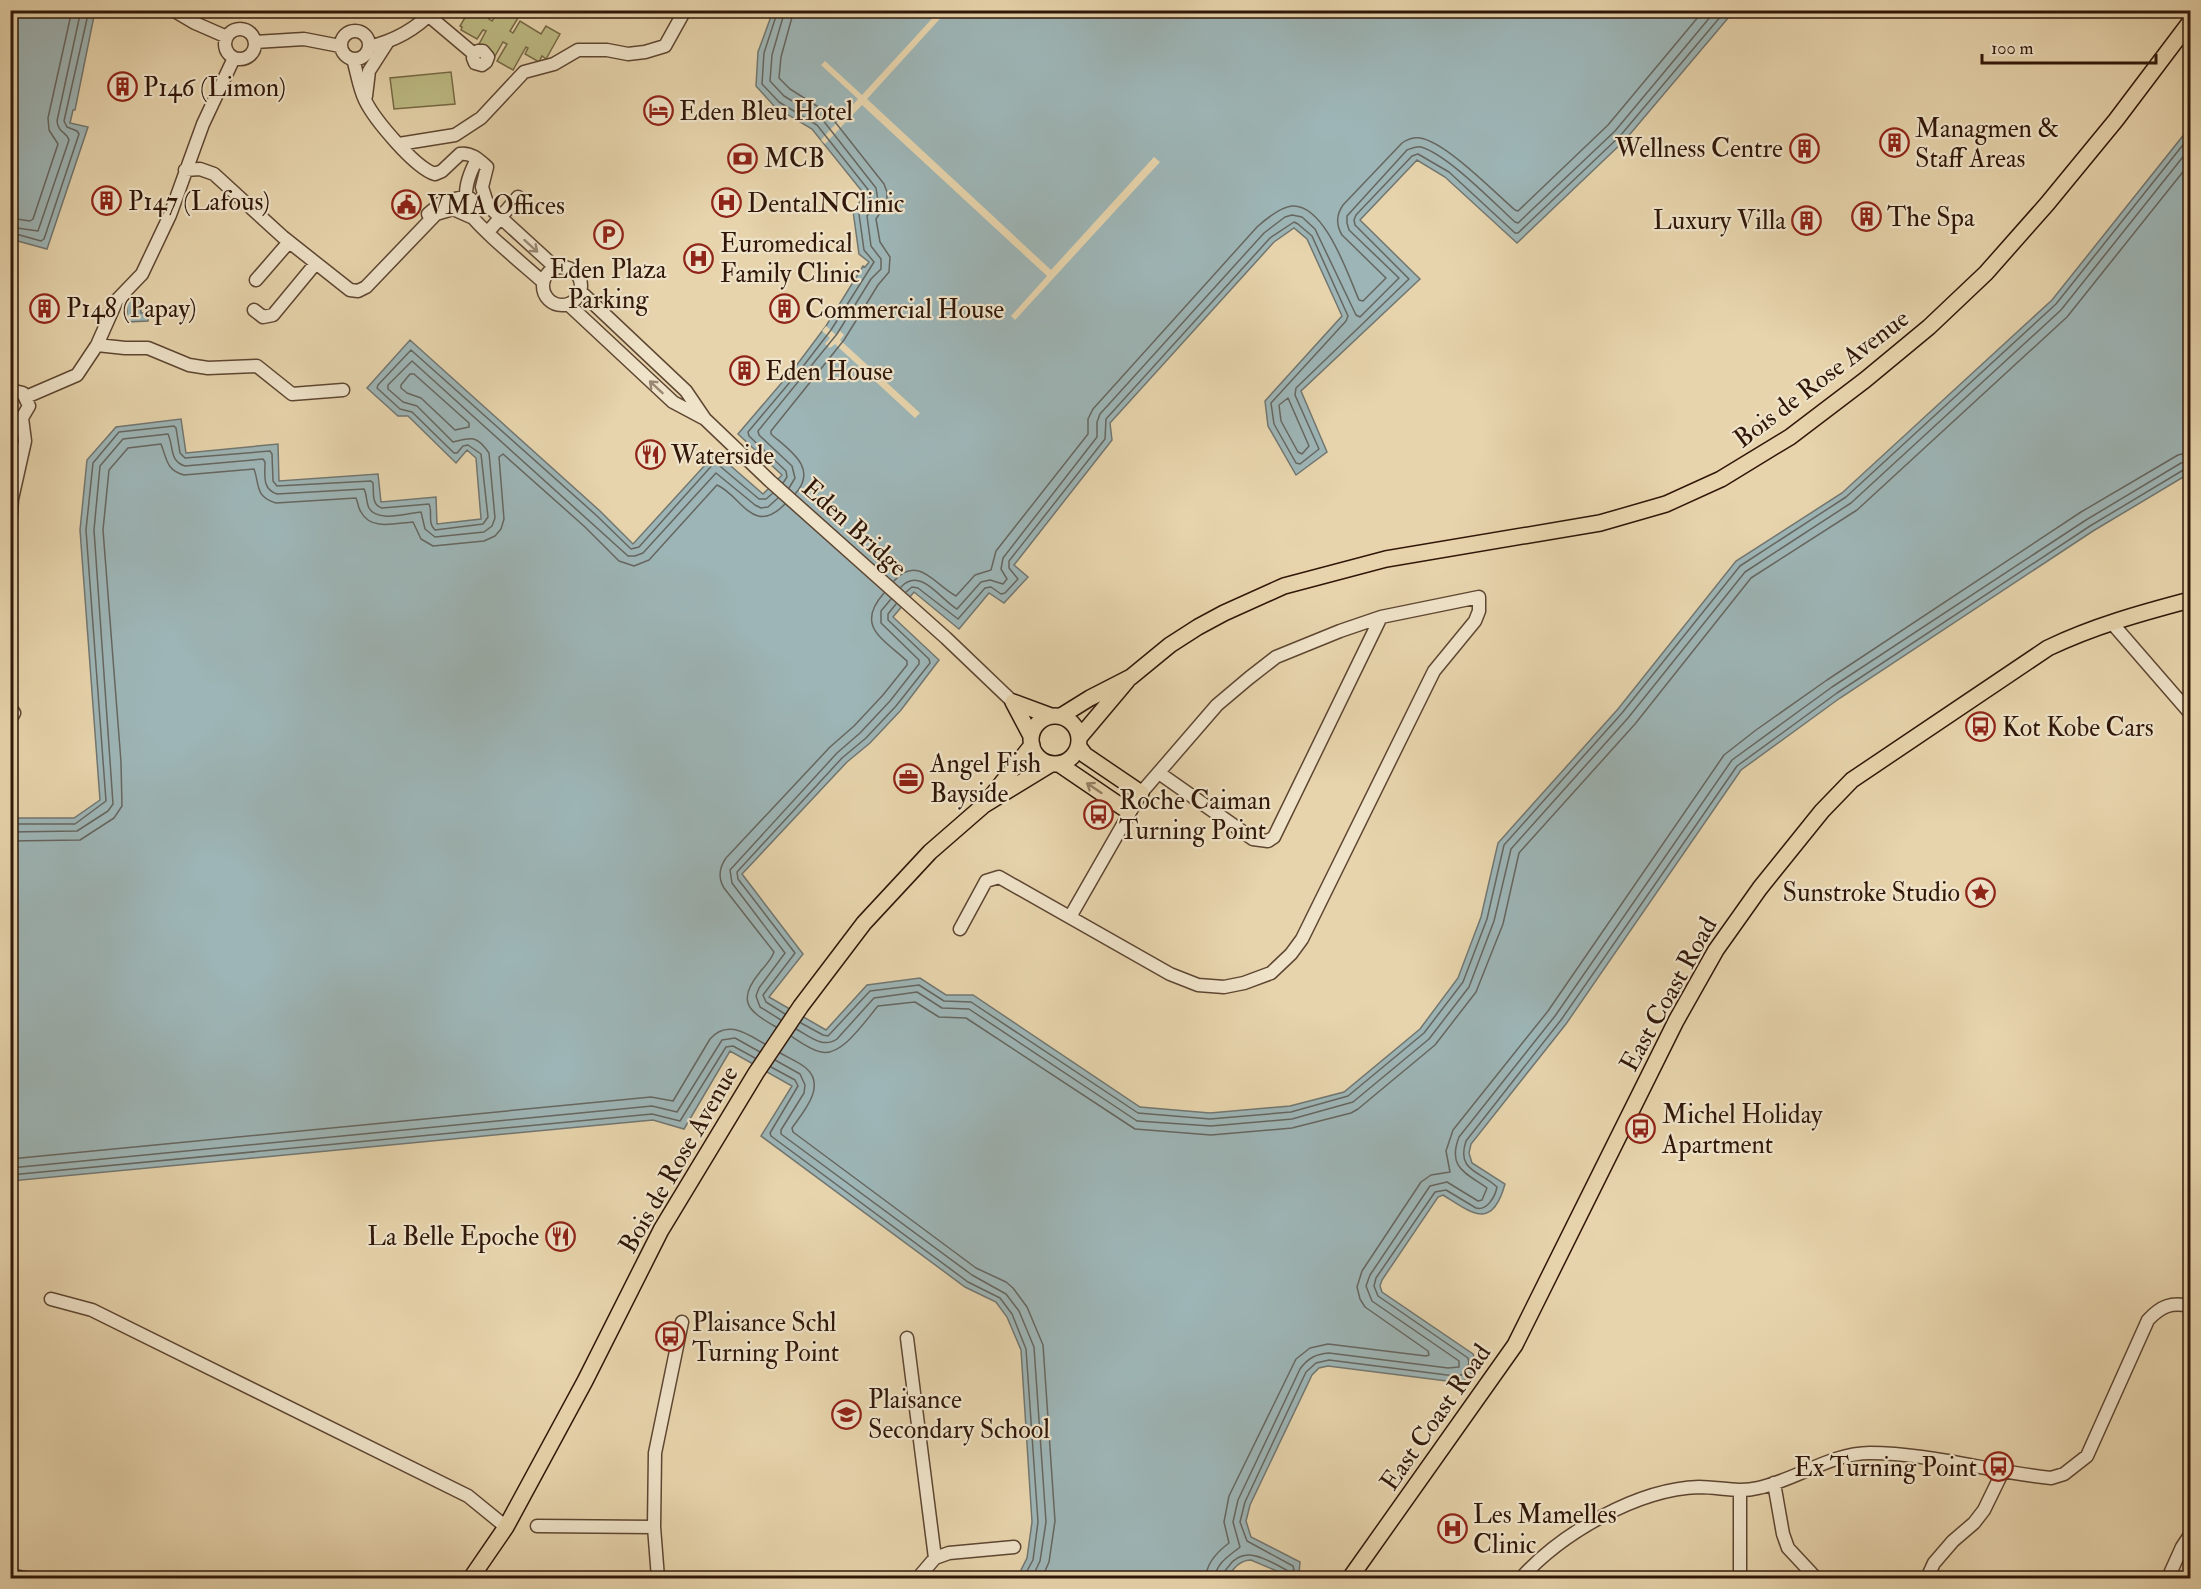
<svg xmlns="http://www.w3.org/2000/svg" width="2201" height="1589" viewBox="0 0 2201 1589" font-family="'IM FELL Double Pica',serif">
<style>
.grass{fill:#bdbb84;stroke:#766946;stroke-width:1.5}
.water{fill:#9db5b6;stroke:#717671;stroke-width:1.5}
.pier{fill:#e7d4ac}
.lines{fill:none;stroke-linecap:round;stroke-linejoin:round}
.shore{stroke:#666660;stroke-width:1.5}
.minor-casing{stroke:#5e4632;stroke-width:15}
.major-casing{stroke:#301709;stroke-width:18}
.minor{stroke:#efe3c9;stroke-width:12}
.major{stroke:#e7d4ac;stroke-width:15}
.oneway{stroke:#998773}
.oneway2{stroke:#957f63}
.labels{text-anchor:middle;stroke-width:4.5;stroke-linejoin:round;paint-order:stroke}
.poi-label{font-size:26px;fill:#301709;stroke:#efe3c9;text-anchor:start}
.street-label{font-size:26px;fill:#301709;stroke:#efe3c9}
</style>
<rect width="100%" height="100%" fill="#e7d4ac"/>
<filter id="stains"><feTurbulence type="fractalNoise" baseFrequency=".00333" numOctaves="4"/><feColorMatrix values="0 0 0 0 .2 0 0 0 0 .09 0 0 0 0 .02 0 0 0 .5 -.17"/></filter>
<radialGradient id="worn" r=".72"><stop offset=".6" stop-color="#630" stop-opacity="0"/><stop offset="1" stop-color="#630" stop-opacity=".3"/></radialGradient>
<!-- grass -->
<path class="grass" d="M458 11H493L489 19 492 21 499 11H507L518 18 510 31 513 33 520 21 541 34 546 26 560 34 546 59 542 56 539 62 525 54 528 48 526 47 513 70 497 61 507 44 503 42 495 56 478 46 486 31 483 30 477 39 461 30 462 27 460 26 466 16Z
M451 72 455 104 394 109 390 78Z"/>
<!-- water -->
<path class="water" d="M11 10 95 11 75 110H73L70 123 88 127 47 249 14 240 11 256Z
M773 11H1734L1625 140 1517 243 1445 177 1417 160 1360 220 1420 279 1301 391 1327 452 1296 475 1268 426 1265 401 1342 316 1307 239 1294 228 1274 242 1110 423 1112 440 1014 565 1028 577 1004 603 989 593 959 629 914 592 893 617 939 660 901 710 870 743 847 762 742 874 803 954 769 997 826 1030 867 985 920 978 946 995H973L1140 1107 1210 1113 1290 1106 1344 1092 1420 1029 1458 978 1481 917 1498 843 1618 709 1736 561 1842 493 2052 300 2190 127V473L2093 531 1840 698 1741 770 1566 1024 1471 1144 1469 1153 1472 1163 1505 1184C1492 1231 1472 1213 1443 1195L1438 1197 1382 1280 1380 1286 1382 1292 1473 1354 1476 1363 1469 1378 1460 1382 1447 1381 1328 1366 1319 1368 1312 1375 1250 1505 1246 1521 1251 1537 1300 1562 1299 1574 1293 1578 1251 1560C1239 1560 1233 1570 1226 1578H1017L1027 1558 1032 1522 1021 1350 1007 1317 996 1302 965 1287 761 1136 792 1086 730 1051 684 1129 653 1120 11 1181V818H74L100 800 80 530 87 460 116 427 181 419 186 453 278 444 279 481 378 474 381 502 436 497 437 524 481 519 476 458 467 450 456 463 408 416H398L367 388 410 340 600 511 633 544 716 453 763 494 782 475 738 434 796 366 826 326 863 266 865 267 869 262 859 254 853 211 865 195 812 129 775 107 756 86 758 52Z
M140 299 141 313H148V321L128 322 126 300Z"/>
<!-- pier -->
<path class="pier" d="M939 11H947L867 99 1051 270 1154 157 1160 162 1015 320 1011 316 1047 276 862 105 825 144 821 140 858 99 821 65 825 61 862 95Z
M826 326 836 335 840 331 844 335 840 340 920 413 915 418 835 344 830 348 825 344 830 338 822 331Z"/>
<g class="lines">
<!-- shore -->
<path class="shore" d="M778 10 764 53 762 84 779 102 817 125 870 192V199L859 214 864 250 874 262 831 330 801 369 748 432 749 436 786 471 787 477 783 483
M785 10 772 55 770 81 784 96 822 119 876 188 878 201 867 216 871 246 881 259V269L871 279 837 334 758 431 759 435 792 466 795 478 789 488
M794 10 781 57 779 78 790 89 828 113 884 184 887 192V202L876 219 880 242 890 257 889 272 878 285 844 340 771 431V434C789 450 819 468 795 494
M10 218 30 221 33 219 58 144 49 130 48 118 72 10
M10 227 38 231 69 140C67 132 58 133 57 121L81 10
M10 235 16 234 41 241 44 239 79 134 77 131 67 127 64 121 89 10
M410 374H414L469 423V427L455 430 421 398 407 393 401 388V385Z
M1288 398 1309 446 1302 454 1298 452 1281 421 1279 405Z
M894 581C918 554 935 585 956 596L975 575 991 570 996 551 1088 434V419L1093 409 1257 227C1266 219 1280 207 1292 206 1325 204 1348 275 1359 300L1363 301 1386 278 1342 235C1336 225 1336 215 1343 205L1402 143C1408 139 1413 137 1420 138 1446 142 1494 192 1515 210L1518 211 1608 125 1704 10
M901 587C920 566 940 599 957 609L981 582 990 580 1003 584 1007 579 1001 569 1003 558 1097 437V422L1100 414 1264 233 1285 217 1292 215 1302 217 1315 229 1356 315 1360 317 1399 278 1349 230 1347 223V216L1407 150C1412 148 1416 146 1421 147 1448 155 1493 202 1515 222L1518 223 1615 131 1716 10
M906 592 912 587 918 588 958 619 985 588 991 587 1001 594 1005 593 1018 579 1009 568V561L1105 439 1106 419 1270 238 1294 222 1298 224 1312 236 1348 316 1346 321 1271 403 1274 424 1296 463 1300 464 1319 449 1295 395 1296 388 1409 279 1355 225 1354 220 1356 215 1412 156 1418 154 1449 172 1515 233H1518L1620 136 1726 10
M10 824H75L106 801 86 530 93 463 119 432 174 426 176 428 180 453 185 458 270 451 272 454 273 481 277 486 371 481 373 483C374 492 371 505 382 508L429 504C433 512 427 523 435 530L483 524 488 517 481 454 468 445 463 446 457 453H454L412 412 400 409 377 388 378 385 411 350 596 515 631 549 639 547 715 462 759 499H766L773 493
M10 832 77 831 108 811 113 804 94 530 100 466 123 439 168 434C174 447 169 461 185 466L263 459 265 462C265 476 262 489 277 494L364 489C367 494 366 502 369 508 377 523 408 513 421 512L425 529 435 537 484 532 492 526 495 518 489 453C477 435 471 437 453 442L417 406 403 402 388 389V385L412 361 628 556H635L643 553 716 473 755 505 761 508 768 507 778 498
M10 841 80 840 114 818 122 806 121 762 103 530 109 470 128 448 161 444C167 459 166 470 184 475L254 469C260 485 254 496 276 503L356 498C358 502 358 508 361 512 371 531 396 523 413 522L421 539 433 546 484 541 495 536 501 529 504 519 499 457 503 454 585 527 619 561 634 566 649 560 717 485C742 496 753 537 785 504
M785 1014 766 1002 763 995 795 953 738 879 737 872 842 758 866 738 896 706 930 663 929 659 888 620V614L896 604
M781 1020 760 1007 756 996 759 988 785 953 732 883 730 870 837 753 860 733 890 701 919 664V660L881 623V611L891 599
M801 1023 823 1035 828 1036 870 991 919 985 944 1001 971 1002 1138 1113 1210 1119 1291 1112 1348 1096 1424 1033 1463 982 1487 919 1504 845 1622 713 1740 566 1846 497 2056 304 2190 136
M776 1027C748 1011 736 1001 760 972 765 966 771 960 774 952L724 888C718 878 719 868 726 858L830 747 854 726 883 695 907 665V661C882 638 855 626 884 593
M796 1029C809 1036 823 1049 837 1039L874 998 917 992 942 1008 969 1009 1137 1121 1211 1126 1292 1119 1353 1102 1429 1039 1469 987 1494 921 1511 849 1628 718 1745 572 1851 503 2061 310 2190 148
M791 1036C800 1042 811 1050 821 1052 842 1057 865 1021 878 1006L915 1002 939 1017 966 1018 1135 1129 1211 1135 1292 1128 1351 1113 1358 1109 1435 1045 1476 992 1503 924 1519 853 1635 724 1751 578 1857 510 2067 317 2190 163
M780 1053C789 1058 799 1062 806 1068 827 1086 803 1112 792 1128L793 1132 976 1268 1006 1282 1013 1288 1027 1307 1043 1345 1055 1521 1049 1562 1042 1578
M775 1060 800 1074 805 1085 804 1093 781 1130V1134L972 1275 1006 1294 1019 1311 1034 1347 1046 1522 1040 1561 1032 1578
M771 1067 795 1080 798 1086 770 1133 771 1136 968 1282 1000 1298 1012 1314 1026 1349 1038 1522 1033 1560 1023 1578
M10 1159 651 1097 673 1101 710 1039C727 1019 747 1034 765 1044
M10 1168 652 1106 677 1112 722 1040 735 1038 760 1052
M10 1175 652 1114 680 1121 726 1047 733 1046 755 1058
M1206 1578C1206 1563 1217 1552 1229 1543L1224 1522 1229 1496 1296 1359 1310 1348 1328 1344 1426 1356 1429 1355 1428 1351 1365 1307 1360 1299 1357 1287 1362 1271 1421 1182 1431 1175 1450 1172 1446 1151 1453 1130 1548 1011 1724 755 1756 730 1827 680 2081 512 2178 455 2190 452
M1215 1578C1216 1563 1229 1556 1240 1547L1233 1522 1238 1500 1300 1369C1308 1358 1316 1354 1329 1353L1448 1368 1459 1367V1361L1372 1301 1366 1286 1370 1275 1430 1186 1447 1182 1478 1201 1482 1200 1487 1188C1466 1173 1447 1168 1459 1137L1555 1016 1732 760 1832 687 2086 520 2181 463 2190 461
M1222 1578C1223 1573 1225 1570 1229 1566 1245 1543 1271 1562 1290 1572L1294 1570 1293 1566 1247 1541 1240 1522 1245 1502 1306 1372 1316 1363 1329 1360 1447 1375 1459 1376 1465 1373 1469 1363 1468 1358 1378 1296 1374 1286 1376 1278 1435 1192 1446 1190 1476 1208C1487 1211 1495 1197 1497 1187 1480 1171 1456 1171 1466 1141L1561 1020 1737 766 1837 693 2090 526 2185 469 2190 468"/>
<defs>
<path id="minor" d="M173 10 195 23 227 37
M429 16 474 54 473 58 475 63 482 65 486 62 488 57 483 51H478L474 54
M225 44a15 15 0 1 1 30 0a15 15 0 1 1-30 0Z
M341 45a14 14 0 1 1 28 0a14 14 0 1 1-28 0Z
M255 42 304 39 340 46
M369 47C394 41 415 30 433 11
M353 59C357 72 359 88 365 100 374 119 415 168 435 174L442 171 460 154C471 152 479 160 487 167L482 187 488 206 556 268
M366 96 369 71 387 43
M399 144 455 135 481 118 524 72 554 64 578 50H607L628 54 645 52 665 46 685 10
M477 159C468 176 462 193 469 212 473 223 531 271 543 282
M185 170 200 169 214 174 283 237 350 290 358 291 366 287 436 214 453 209 471 217
M428 214 441 203 466 196 471 199
M488 232 518 197
M543 286a19 19 0 1 1 38 0a19 19 0 1 1-38 0Z
M256 280 289 242
M580 291 686 391 705 419 770 481 946 638 1013 702
M568 304 673 402 703 418
M254 310 263 317 273 315 316 263
M97 345 125 348H148L189 365 208 368 257 366 292 394 343 390
M10 390 23 393 29 406 22 418 10 421
M26 397 77 375 97 345 117 300 142 274 170 215 203 124 234 58
M10 529 12 499 25 441 22 418
M2111 622 2190 713
M10 707 14 713 10 720
M1159 773 1253 839 1268 841 1274 837 1381 617
M960 929 986 881 999 877 1170 974 1198 985 1224 987 1244 983 1271 973 1291 954 1302 939 1434 671 1475 621 1479 611V597L1381 617 1340 631 1276 657 1249 678 1217 705 1141 793 1070 917
M51 1299 92 1310 468 1496 506 1527
M907 1338 935 1558
M1774 1483 1783 1534 1788 1548 1816 1578
M537 1526 654 1527
M10 1575 25 1578
M658 1578 654 1527 655 1453 682 1322
M918 1578 935 1558 949 1553 1014 1547
M1521 1578C1562 1533 1637 1489 1699 1487 1720 1487 1738 1493 1758 1488 1796 1480 1831 1453 1870 1453 1928 1453 1992 1472 2051 1478L2064 1474 2087 1456 2148 1320C2161 1306 2171 1302 2190 1306
M1740 1578V1491
M1927 1578 1934 1563 1953 1541 1974 1523 1984 1510 2003 1471
M2168 1578 2182 1547 2190 1535"/>
<path id="major" d="M1013 702 1051 716
M1013 702 1031 736
M1061 716 1090 698 1131 677 1170 645 1198 627 1224 613 1284 586 1386 559 1600 523 1666 504 1721 479 1790 437 1865 380 1929 327 1986 273 2047 204 2116 120 2190 22
M1031 740a24 24 0 1 1 48 0a24 24 0 1 1-48 0Z
M1079 738 1127 681
M1079 747 1085 755 1141 793
M1059 764 1128 811
M990 798 1032 745
M471 1578 506 1527 585 1381 661 1230 756 1073 801 1006 864 923 930 852 984 805 1051 764
M1350 1578 1515 1345 1676 1021 1716 950 1760 888 1822 811 1852 780 2048 648C2094 626 2141 613 2190 600"/>
</defs>
<!-- minor casing -->
<use href="#minor" class="minor-casing"/>
<!-- major casing -->
<use href="#major" class="major-casing"/>
<!-- minor -->
<use href="#minor" class="minor"/>
<!-- major -->
<use href="#major" class="major"/>
</g>
<!-- one-way arrows -->
<defs><path id="oneway-shaft" d="M-6 0H5M1.5-3L5.5 0L1.5 3" fill="none" stroke-width="1.6" stroke-linecap="round" stroke-linejoin="round" transform="scale(1.5)"/></defs>
<g class="oneway">
<use href="#oneway-shaft" transform="translate(531 246) rotate(42)"/>
<use href="#oneway-shaft" transform="translate(656 387) rotate(-137)"/>
</g>
<use class="oneway2" href="#oneway-shaft" transform="translate(1094 788) rotate(-146)"/>
<!-- icons -->
<defs>
<symbol id="building-ring" viewBox="-11 -11 22 22"><circle r="9.5" fill="#efe3c9" stroke="#8f2418" stroke-width="1.5"/><path d="M-4-6H4V6H1V3H-1V6H-4ZM-2.5-4.3h1.7v1.8h-1.7ZM.8-4.3h1.7v1.8H.8ZM-2.5-1h1.7V.8h-1.7ZM.8-1h1.7V.8H.8Z" fill="#8f2418"/></symbol>
<symbol id="hotel-ring" viewBox="-11 -11 22 22"><circle r="9.5" fill="#efe3c9" stroke="#8f2418" stroke-width="1.5"/><path d="M-6-4.5h1.5V1H6V5H4.5V3h-9V5H-6ZM-4 0a1.8 1.8 0 1 1 3.6 0ZM.5 0V-2.5h3Q6-2.5 6 0Z" fill="#8f2418"/></symbol>
<symbol id="bank-ring" viewBox="-11 -11 22 22"><circle r="9.5" fill="#efe3c9" stroke="#8f2418" stroke-width="1.5"/><path d="M-6-4H6V4H-6ZM0-2.3a2.3 2.3 0 1 0 0 4.6a2.3 2.3 0 1 0 0-4.6Z" fill="#8f2418"/></symbol>
<symbol id="hospital-ring" viewBox="-11 -11 22 22"><circle r="9.5" fill="#efe3c9" stroke="#8f2418" stroke-width="1.5"/><path d="M-5-5h3v3.5h4V-5h3V5h-3V1.5h-4V5h-3Z" fill="#8f2418"/></symbol>
<symbol id="civic-ring" viewBox="-11 -11 22 22"><circle r="9.5" fill="#efe3c9" stroke="#8f2418" stroke-width="1.5"/><path d="M-.6-6.5H3V-4.5H.6V-3L4-1V1h2V6H-6V1h2V-1L-.6-3ZM-1.2 2.5V6h2.4V2.5Z" fill="#8f2418"/></symbol>
<symbol id="parking-ring" viewBox="-11 -11 22 22"><circle r="9.5" fill="#efe3c9" stroke="#8f2418" stroke-width="1.5"/><path d="M-3.5-5.5H1a3.5 3.5 0 0 1 0 7H-1V5.5H-3.5ZM-1-3.4V-.6H.8a1.4 1.4 0 0 0 0-2.8Z" fill="#8f2418"/></symbol>
<symbol id="restaurant-ring" viewBox="-11 -11 22 22"><circle r="9.5" fill="#efe3c9" stroke="#8f2418" stroke-width="1.5"/><path d="M-5-6h1v4h1v-4h1v4h1v-4h1v5L-1.5 .5V6h-2V.5L-5-1ZM5-6V6H3V1.5H1.5Q1.5-4 5-6Z" fill="#8f2418"/></symbol>
<symbol id="bus-ring" viewBox="-11 -11 22 22"><circle r="9.5" fill="#efe3c9" stroke="#8f2418" stroke-width="1.5"/><path d="M-5-6H5V4H4V6H2V4H-2V6H-4V4H-5ZM-3.5-4V0h7V-4ZM-3.5 1.2v1.5H-2V1.2ZM2 1.2v1.5H3.5V1.2Z" fill="#8f2418"/></symbol>
<symbol id="office-ring" viewBox="-11 -11 22 22"><circle r="9.5" fill="#efe3c9" stroke="#8f2418" stroke-width="1.5"/><path d="M-6-3h4V-5.5h4V-3h4V5H-6ZM-1-4.5V-3h2v-1.5ZM-6 0V1H6V0Z" fill="#8f2418"/></symbol>
<symbol id="sight-ring" viewBox="-11 -11 22 22"><circle r="9.5" fill="#efe3c9" stroke="#8f2418" stroke-width="1.5"/><path d="M0-6L1.8-2.2L6-1.7L2.9 1.2L3.7 5.4L0 3.3L-3.7 5.4L-2.9 1.2L-6-1.7L-1.8-2.2Z" fill="#8f2418"/></symbol>
<symbol id="school-ring" viewBox="-11 -11 22 22"><circle r="9.5" fill="#efe3c9" stroke="#8f2418" stroke-width="1.5"/><path d="M0-5L7-2L0 1L-7-2ZM-4 1L0 2.5L4 1V4Q0 6-4 4Z" fill="#8f2418"/></symbol>
</defs>
<g fill-rule="evenodd">
<use href="#building-ring" x="106" y="70" width="33" height="33"/>
<use href="#hotel-ring" x="642" y="94" width="33" height="33"/>
<use href="#building-ring" x="1878" y="126" width="33" height="33"/>
<use href="#building-ring" x="1788" y="132" width="33" height="33"/>
<use href="#bank-ring" x="726" y="142" width="33" height="33"/>
<use href="#building-ring" x="90" y="184" width="33" height="33"/>
<use href="#hospital-ring" x="710" y="186" width="33" height="33"/>
<use href="#civic-ring" x="390" y="188" width="33" height="33"/>
<use href="#building-ring" x="1850" y="200" width="33" height="33"/>
<use href="#building-ring" x="1790" y="204" width="33" height="33"/>
<use href="#parking-ring" x="592" y="218" width="33" height="33"/>
<use href="#hospital-ring" x="682" y="242" width="33" height="33"/>
<use href="#building-ring" x="28" y="292" width="33" height="33"/>
<use href="#building-ring" x="768" y="292" width="33" height="33"/>
<use href="#building-ring" x="728" y="354" width="33" height="33"/>
<use href="#restaurant-ring" x="634" y="438" width="33" height="33"/>
<use href="#bus-ring" x="1964" y="710" width="33" height="33"/>
<use href="#office-ring" x="892" y="762" width="33" height="33"/>
<use href="#bus-ring" x="1082" y="798" width="33" height="33"/>
<use href="#sight-ring" x="1964" y="876" width="33" height="33"/>
<use href="#bus-ring" x="1624" y="1112" width="33" height="33"/>
<use href="#restaurant-ring" x="544" y="1220" width="33" height="33"/>
<use href="#bus-ring" x="654" y="1320" width="33" height="33"/>
<use href="#school-ring" x="830" y="1398" width="33" height="33"/>
<use href="#bus-ring" x="1982" y="1450" width="33" height="33"/>
<use href="#hospital-ring" x="1436" y="1512" width="33" height="33"/>
</g>
<g class="labels">
<!-- poi labels -->
<g class="poi-label">
<text x="143" y="96">P146 (Limon)</text>
<text x="679" y="120">Eden Bleu Hotel</text>
<text x="1915" y="137">Managmen &amp;<tspan x="1915" dy="30">Staff Areas</tspan></text>
<text x="1783" y="157" text-anchor="end">Wellness Centre</text>
<text x="764" y="167">MCB</text>
<text x="128" y="210">P147 (Lafous)</text>
<text x="747" y="212">DentalNClinic</text>
<text x="427" y="214">VMA Offices</text>
<text x="1887" y="226">The Spa</text>
<text x="1786" y="229" text-anchor="end">Luxury Villa</text>
<text x="720" y="252">Euromedical<tspan x="720" dy="30">Family Clinic</tspan></text>
<text x="608" y="278" text-anchor="middle">Eden Plaza<tspan x="608" dy="30">Parking</tspan></text>
<text x="66" y="317">P148 (Papay)</text>
<text x="805" y="318">Commercial House</text>
<text x="765" y="380">Eden House</text>
<text x="671" y="464">Waterside</text>
<text x="2002" y="736">Kot Kobe Cars</text>
<text x="930" y="772">Angel Fish<tspan x="930" dy="30">Bayside</tspan></text>
<text x="1119" y="809">Roche Caiman<tspan x="1119" dy="30">Turning Point</tspan></text>
<text x="1960" y="901" text-anchor="end">Sunstroke Studio</text>
<text x="1662" y="1123">Michel Holiday<tspan x="1662" dy="30">Apartment</tspan></text>
<text x="539" y="1245" text-anchor="end">La Belle Epoche</text>
<text x="692" y="1331">Plaisance Schl<tspan x="692" dy="30">Turning Point</tspan></text>
<text x="868" y="1408">Plaisance<tspan x="868" dy="30">Secondary School</tspan></text>
<text x="1977" y="1476" text-anchor="end">Ex Turning Point</text>
<text x="1473" y="1523">Les Mamelles<tspan x="1473" dy="30">Clinic</tspan></text>
</g>
<!-- street labels -->
<g class="street-label">
<text transform="translate(1821 378) rotate(-37)" y="9">Bois de Rose Avenue</text>
<text transform="translate(855 527) rotate(42)" y="9">Eden Bridge</text>
<text transform="translate(1668 994) rotate(-61)" y="9">East Coast Road</text>
<text transform="translate(678 1159) rotate(-60)" y="9">Bois de Rose Avenue</text>
<text transform="translate(1435 1417) rotate(-55)" y="9">East Coast Road</text>
</g>
</g>
<!-- margin -->
<rect width="2201" height="1589" fill="none" stroke="#e7d4ac" stroke-width="36"/>
<rect x="12" y="12" width="2177" height="1565" fill="none" stroke="#301709" stroke-width="3"/>
<rect x="18" y="18" width="2165" height="1553" fill="none" stroke="#301709" stroke-width="1.5"/>
<!-- scale -->
<path d="M1982 54v9h174v-9" fill="none" stroke="#301709" stroke-width="3"/>
<text x="1991" y="54" font-size="18" fill="#301709" stroke="#efe3c9" stroke-width="4.5" paint-order="stroke">100 m</text>
<rect width="100%" height="100%" filter="url(#stains)"/>
<rect width="100%" height="100%" fill="url(#worn)"/>
</svg>
